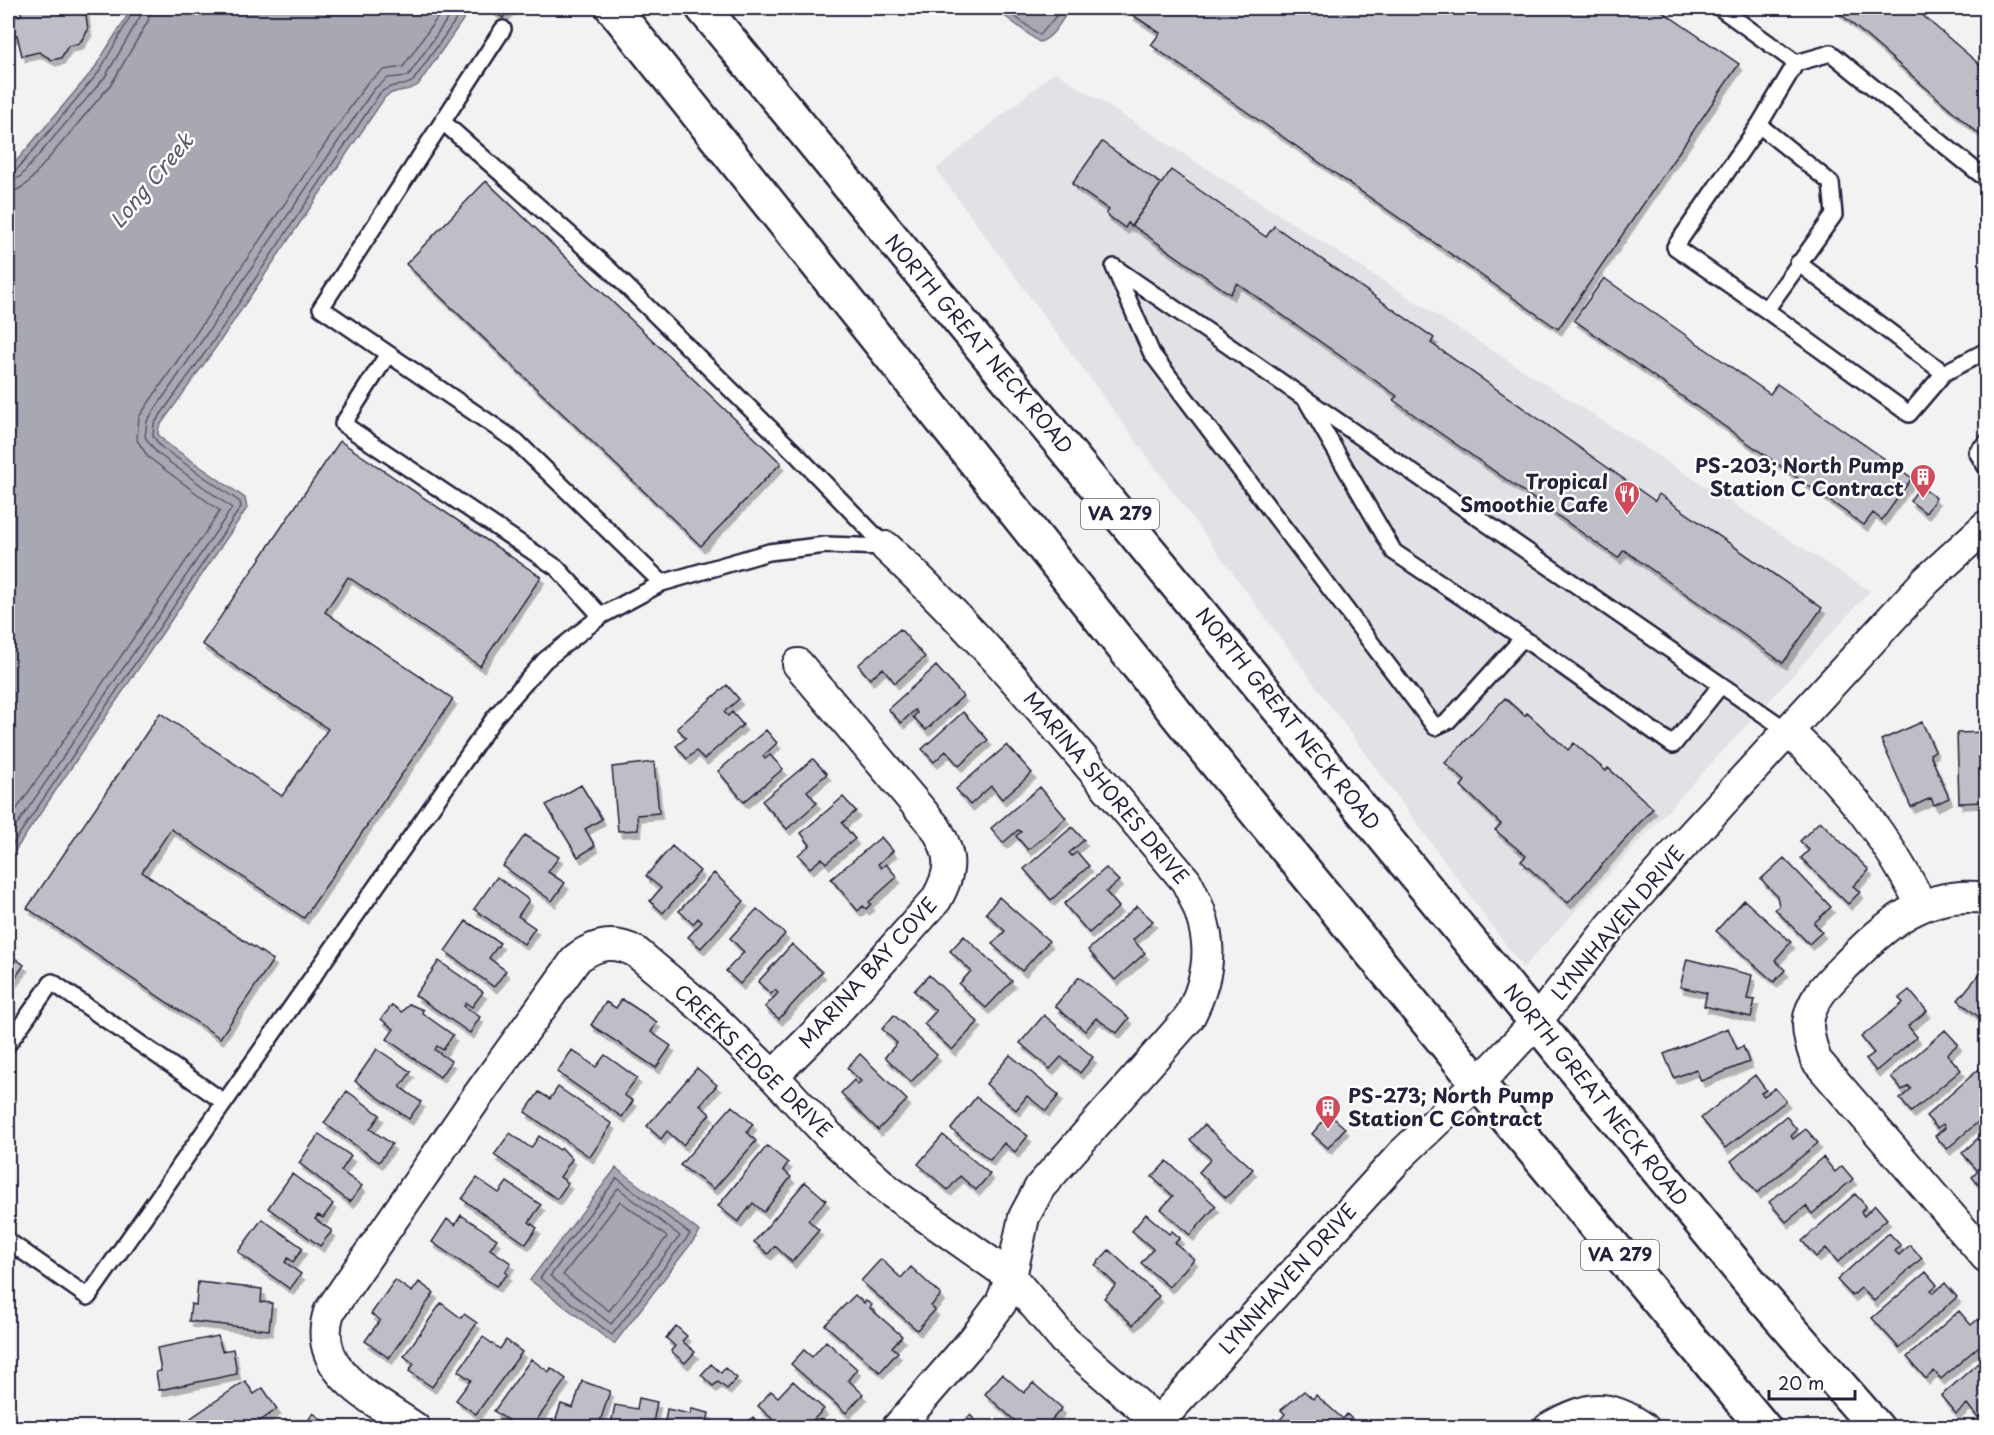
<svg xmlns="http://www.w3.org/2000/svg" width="1994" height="1435" viewBox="0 0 1994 1435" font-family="'Playpen Sans',sans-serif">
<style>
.built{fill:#e2e2e6}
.water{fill:#a8a8b2;stroke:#727282;stroke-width:1.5}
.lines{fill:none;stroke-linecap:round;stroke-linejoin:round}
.shore{stroke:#58586b;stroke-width:1.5}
.building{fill:#bebec6;stroke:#22223b;stroke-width:1.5;filter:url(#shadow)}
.lane-casing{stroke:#22223b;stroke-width:20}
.street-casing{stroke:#22223b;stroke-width:34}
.primary-casing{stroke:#22223b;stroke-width:38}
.lane{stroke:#fff;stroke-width:15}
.street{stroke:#fff;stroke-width:30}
.primary{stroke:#fff;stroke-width:33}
.labels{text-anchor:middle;stroke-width:5;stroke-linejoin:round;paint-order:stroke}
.shield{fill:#fff;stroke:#646476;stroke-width:1.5}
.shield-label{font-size:18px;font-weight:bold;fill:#22223b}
.street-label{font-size:20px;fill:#22223b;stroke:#fff}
.poi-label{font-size:20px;font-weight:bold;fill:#22223b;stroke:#fff;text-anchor:end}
.water-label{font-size:21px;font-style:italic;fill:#58586b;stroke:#fff}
</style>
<defs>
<filter id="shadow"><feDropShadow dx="3.5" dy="6" stdDeviation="0" flood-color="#0004"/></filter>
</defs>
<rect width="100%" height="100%" fill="#f2f2f3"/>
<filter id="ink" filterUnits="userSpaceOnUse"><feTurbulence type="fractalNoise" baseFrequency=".0167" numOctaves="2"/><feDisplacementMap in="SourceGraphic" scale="12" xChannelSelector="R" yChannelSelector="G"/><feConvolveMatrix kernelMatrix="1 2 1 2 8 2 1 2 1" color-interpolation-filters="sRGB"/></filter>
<g filter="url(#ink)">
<!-- built -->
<path class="built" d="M1055 72 1870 591 1523 968 936 169Z"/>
<!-- water -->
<path class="water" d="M132 8H471L418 85C407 93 396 88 385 97L216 347 159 427 158 434 165 442 245 498 247 508 8 861V171L94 69Z
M994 8H1070C1063 18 1053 39 1039 42Z
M616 1168 700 1232 614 1344 530 1280Z"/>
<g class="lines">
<!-- shore -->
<path class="shore" d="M1003 8 1040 35 1063 8
M8 175 15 172 99 72 135 8
M8 182 20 177 105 77 140 17 142 8
M8 191 17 190 27 184 112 83 148 21 151 8
M8 822 220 511 148 457 137 440 139 417 367 83 384 70 403 67 444 8
M8 838 232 508 157 453 145 437 147 421 374 89 388 78 408 76 455 8
M8 851 241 507 240 502 161 447 153 436 154 424 212 343 380 93C395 81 402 89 413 81L464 8
M617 1178 690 1234 612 1335 540 1278Z
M618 1188 680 1236 611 1324 550 1276Z
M620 1201 667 1237 609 1311 563 1275Z"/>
</g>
<!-- building -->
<path class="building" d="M19 8H85L88 30 79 44 68 46 61 58 52 60 39 52 22 56 17 35 13 36 8 18 22 15Z
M489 8H510L503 18Z
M1136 8H1168L1175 12 1178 8H1657L1739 64 1558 329 1151 45 1160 33 1131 14Z
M1834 8H1914L1986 70V140Z
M1102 142 1161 184 1131 226 1128 223 1125 228 1106 214 1109 210 1072 184Z
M1171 170 1266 237 1274 226 1434 338 1431 343 1655 501 1659 494 1822 608 1783 663 1624 550 1618 558 1393 400 1397 396 1237 283 1230 294 1132 225Z
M486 181 781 463 701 546 406 264Z
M1604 278 1770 394 1777 384 1912 478 1882 520 1873 513 1864 525 1574 320Z
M340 441 541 577 480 666 348 577 325 612 453 699 304 918 171 829 142 872 273 960 220 1038 27 908 160 713 282 796 328 729 202 644Z
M1920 486 1936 498 1926 513 1910 501Z
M900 629 925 657 895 683 883 668 870 679 858 665Z
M936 666 963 696 926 730 913 717 917 713 915 710 901 723 888 709Z
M727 685 739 699 724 712 728 716 732 712 743 725 704 759 696 751 687 759 676 746 686 738 677 728Z
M1505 698 1525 716 1527 713 1568 750 1574 743 1606 771 1608 768 1653 808 1568 903 1521 861 1526 856 1495 830 1501 824 1461 786 1465 781 1445 763Z
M963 712 988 740 959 766 946 751 934 762 922 749Z
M1922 722 1935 751 1930 754 1949 798 1934 805 1931 798 1911 807 1881 740Z
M766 730 777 743 763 756 765 759 770 755 783 769 744 802 718 771Z
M1986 732V811H1983V802L1959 803 1957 733Z
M1007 745 1032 773 1002 799 991 786 970 805 956 789Z
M813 759 827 774 807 791 817 803 787 829 762 801Z
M654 762 659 813 637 815 638 830 618 831 612 767Z
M581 785 602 819 585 829 595 846 578 857 546 805Z
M1040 787 1066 818 1028 850 1016 836 1021 832 1018 830 1003 843 991 828Z
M843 797 856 811 842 823 855 839 826 863 822 858 810 868 798 855 810 845 801 833Z
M1820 821 1869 870 1853 886 1860 892 1848 904 1801 858 1809 850 1800 841Z
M1072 827 1084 840 1069 853 1072 856 1077 852 1089 866 1051 900 1024 869Z
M525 835 559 857 548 872 565 883 552 901 503 866Z
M881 837 893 851 878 864 881 868 886 864 897 877 869 902 871 904 866 909 863 906 858 911 831 879Z
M672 846 700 871 663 913 650 901 661 888 646 876Z
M1784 858 1831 907 1814 923 1822 932 1809 944 1775 909 1779 906 1777 896 1761 879Z
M1106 868 1119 881 1106 892 1119 907 1089 933 1064 904Z
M714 873 744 901 701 948 688 937 702 922 698 918 693 924 679 911Z
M497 877 529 900 518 916 535 928 524 944 474 909Z
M999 897 1049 941 1022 971 992 944 1005 931 986 913Z
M1744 900 1791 942 1775 960 1785 970 1774 982 1716 931Z
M1137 906 1153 921 1133 940 1145 953 1115 980 1088 950Z
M757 909 785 934 740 984 726 971 744 952 730 938Z
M466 921 500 943 489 958 506 971 494 987 445 951Z
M964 936 1012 981 986 1008 959 984 971 971 950 951Z
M792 944 822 972 779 1019 765 1007 778 993 775 990 771 994 758 982Z
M8 953 24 965 8 988Z
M1687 959 1752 975 1747 999 1755 1000 1751 1017 1704 1006 1707 993 1680 987Z
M439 961 483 992 472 1007 466 1003 464 1006 480 1017 470 1033 415 995Z
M1986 966V1023L1958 1000Z
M929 975 978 1022 952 1050 924 1024 936 1011 914 991Z
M1079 977 1129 1018 1117 1033 1096 1018 1085 1031 1055 1006Z
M1909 990 1927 1011 1908 1026 1917 1037 1876 1071 1866 1059 1874 1053 1861 1037 1903 1003 1899 998Z
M622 999 657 1022 651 1032 671 1046 656 1068 591 1025 606 1002 616 1008Z
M409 1004 423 1010 422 1013 453 1035 443 1050 437 1046 435 1050 451 1061 440 1077 387 1039 394 1029 381 1019 392 1005 402 1012Z
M894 1015 937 1055 911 1082 885 1057 897 1043 882 1029Z
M1044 1015 1093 1057 1080 1073 1061 1057 1050 1069 1020 1043Z
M1728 1028 1737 1049 1743 1046 1749 1062 1701 1081 1696 1069 1674 1078 1664 1054Z
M1945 1030 1958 1044 1947 1054 1961 1070 1911 1112 1900 1099 1911 1089 1909 1086 1902 1090 1891 1077Z
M377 1049 411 1072 400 1087 421 1102 409 1119 355 1081Z
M572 1050 596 1067 605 1055 637 1078 624 1095 633 1101 622 1117 557 1072Z
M860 1054 907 1100 878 1130 841 1093 854 1080 858 1084 861 1081 847 1068Z
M1010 1055 1059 1095 1046 1111 1027 1096 1016 1110 986 1084Z
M697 1068 717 1085 700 1105 710 1114 683 1145 667 1131 661 1139 647 1126Z
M1979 1069 1986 1078V1089L1983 1092 1986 1096V1115L1947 1149 1935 1136 1945 1128 1943 1124 1937 1128 1926 1116Z
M1755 1075 1766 1090 1761 1093 1764 1096 1775 1088 1786 1101 1725 1148 1701 1118Z
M558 1087 612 1124 590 1157 525 1112 539 1092 550 1099Z
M347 1091 380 1115 370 1129 392 1144 379 1162 324 1123Z
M976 1097 1028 1136 1015 1152 1004 1143 990 1160 951 1129Z
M732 1106 753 1124 747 1132 756 1141 714 1189 680 1165Z
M1329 1114 1345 1128 1328 1148 1312 1134Z
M1786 1116 1797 1130 1791 1136 1793 1139 1806 1129 1818 1143 1757 1193 1731 1161Z
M1204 1125 1253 1169 1226 1198 1199 1172 1211 1159 1190 1140Z
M1986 1131V1183L1981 1188 1972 1177 1978 1171 1962 1153Z
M510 1133 531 1148 539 1136 560 1150 562 1148 572 1159 560 1177 568 1183 557 1199 494 1155Z
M319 1134 351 1156 341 1171 362 1186 350 1202 299 1163Z
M943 1135 990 1174 976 1190 960 1176 948 1190 918 1164Z
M767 1146 788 1163 783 1170 791 1177 764 1212 753 1203 738 1222 718 1206Z
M1823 1157 1835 1172 1842 1166 1853 1179 1812 1214 1806 1206 1786 1222 1769 1202Z
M1167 1161 1216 1206 1190 1235 1161 1209 1173 1196 1152 1177Z
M292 1174 333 1204 323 1218 318 1215 315 1219 332 1231 320 1246 268 1208Z
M477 1178 499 1193 507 1182 541 1205 529 1222 537 1228 526 1244 462 1199Z
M805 1182 826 1200 808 1220 819 1230 792 1262 775 1246 768 1254 754 1242Z
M1855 1194 1866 1206 1861 1212 1864 1216 1875 1205 1887 1219 1838 1262 1826 1248 1816 1257 1802 1241Z
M1146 1214 1169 1234 1172 1231 1180 1238 1175 1243 1194 1259 1169 1287 1141 1263 1153 1249 1132 1231Z
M461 1215 497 1239 490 1249 511 1263 505 1272 508 1274 496 1286 432 1242 447 1219 455 1225Z
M262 1219 303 1248 293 1262 288 1258 285 1262 301 1274 290 1289 238 1252Z
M1889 1233 1901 1246 1895 1251 1899 1255 1910 1245 1922 1258 1874 1301 1861 1288 1852 1296 1837 1280Z
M1109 1250 1159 1296 1133 1325 1104 1298 1116 1285 1095 1265Z
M881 1259 901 1278 911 1267 941 1295 931 1306 935 1310 917 1330 861 1281Z
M1926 1272 1937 1285 1931 1290 1934 1293 1945 1283 1957 1297 1899 1348 1872 1318Z
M395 1280 412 1292 419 1282 434 1293 389 1358 365 1341 380 1320 371 1314Z
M198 1282 262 1289 261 1302 272 1303 269 1330 189 1321 191 1304 196 1305Z
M855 1295 864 1303 866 1301 872 1305 870 1308 902 1336 892 1347 898 1352 880 1372 825 1325Z
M441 1303 461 1318 464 1314 477 1323 432 1387 409 1371 414 1364 404 1356Z
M1959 1311 1971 1325 1978 1319 1986 1329V1340L1941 1379 1934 1371 1926 1379 1907 1357Z
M676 1326 687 1336 682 1341 695 1352 685 1363 671 1351 675 1346 666 1338Z
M218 1336 222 1351 233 1349 237 1374 159 1390 156 1372 161 1371 157 1348Z
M483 1337 500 1349 506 1340 522 1352 476 1414 456 1400 471 1380 458 1371Z
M826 1341 857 1369 848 1380 863 1394 846 1413 791 1364 804 1350 812 1357Z
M1986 1356V1411L1978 1418 1967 1404 1956 1414 1941 1396Z
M531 1359 549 1372 551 1368 566 1379 531 1428H505L509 1421 494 1411Z
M711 1364 721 1373 725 1368 737 1378 727 1389 718 1382 713 1386 701 1375Z
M1002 1374 1024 1393 1033 1383 1062 1408 1048 1424 1053 1428H1023L985 1394Z
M245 1381 254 1394 263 1388 277 1409 250 1428H198L191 1418Z
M582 1381 610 1391 598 1428H553L561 1404 573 1408Z
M793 1381 824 1409 813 1420 822 1428H782L758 1406 771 1391 778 1397Z
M1304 1391 1313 1399 1316 1395 1343 1419 1347 1414 1361 1428H1267L1274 1419 1278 1422 1285 1414 1281 1410Z
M639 1398 657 1402 652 1428H610L615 1405 637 1409Z
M667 1409 690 1414 692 1409 709 1413 706 1428H664Z
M313 1413 333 1428H303Z
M970 1415 983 1428H958Z
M753 1417 762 1428H741Z"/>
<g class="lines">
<defs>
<path id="lane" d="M1720 8 1796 63 1759 125 1675 247 1766 310
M503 29 321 308 516 441 662 583
M1796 63 1831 53 1980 174
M443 122 609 269 799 457 886 547
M1759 125 1831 183 1834 215 1766 310 1909 414 1944 373 1986 351
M1798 263 1944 373
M388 354 343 424 557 568 601 616
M1308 403 1394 552 1523 638
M1986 443 1977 452 1986 467
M1721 685 1673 745 1523 638 1448 721 1435 727 1152 354 1114 267 1788 731
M8 1044 52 982 224 1102
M8 1241 88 1297 495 717 545 660 601 616 662 583 769 552 826 545 886 547"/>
<path id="street" d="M886 547C996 649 1089 767 1186 881 1213 931 1215 967 1189 1018L1040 1187 1024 1217 1011 1277 1064 1340 1158 1422
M1788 731C1848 787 1885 834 1922 906
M1986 898C1924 890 1887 924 1847 964 1830 981 1810 999 1808 1024 1808 1037 1812 1048 1816 1060L1986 1257
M773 1076 830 1019 936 900C952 872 953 856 936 828L798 664
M415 1428C374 1399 310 1372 329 1312L479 1094 577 958C596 944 614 940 636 952L705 1010 773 1076 829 1136 888 1190 1011 1277 1001 1303 975 1338 897 1428
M1153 1428 1402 1154 1497 1064 1536 1022 1611 926 1672 857 1926 581 1986 526
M1549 1428C1586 1406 1608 1402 1644 1428"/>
<path id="primary" d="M613 8 1199 742 1477 1082 1764 1428
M703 8 1763 1298 1877 1428"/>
</defs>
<!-- lane casing -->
<use href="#lane" class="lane-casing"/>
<!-- street casing -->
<use href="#street" class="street-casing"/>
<!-- primary casing -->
<use href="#primary" class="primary-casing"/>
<!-- lane -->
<use href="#lane" class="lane"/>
<!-- street -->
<use href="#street" class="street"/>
<!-- primary -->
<use href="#primary" class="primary"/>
</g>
</g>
<!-- icons -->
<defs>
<symbol id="building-pin" viewBox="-11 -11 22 30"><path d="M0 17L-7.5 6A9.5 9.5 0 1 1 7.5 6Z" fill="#d1495b" stroke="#fff"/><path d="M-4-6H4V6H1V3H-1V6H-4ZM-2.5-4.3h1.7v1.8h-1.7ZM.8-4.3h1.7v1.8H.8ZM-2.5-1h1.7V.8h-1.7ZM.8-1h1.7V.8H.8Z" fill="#fff"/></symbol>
<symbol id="restaurant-pin" viewBox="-11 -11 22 30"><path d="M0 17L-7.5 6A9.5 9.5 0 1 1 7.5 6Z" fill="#d1495b" stroke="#fff"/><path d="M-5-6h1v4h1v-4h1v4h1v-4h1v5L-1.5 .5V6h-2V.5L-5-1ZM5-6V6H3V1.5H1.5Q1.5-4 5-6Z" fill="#fff"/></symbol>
</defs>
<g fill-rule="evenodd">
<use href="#building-pin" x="1908" y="462" width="30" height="40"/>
<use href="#restaurant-pin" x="1612" y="479" width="30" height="40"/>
<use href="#building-pin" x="1313" y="1093" width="30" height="40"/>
</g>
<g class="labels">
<!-- shield labels -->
<g class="shield">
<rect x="1081" y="499" width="78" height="30" rx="4.5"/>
<rect x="1581" y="1240" width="78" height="30" rx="4.5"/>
</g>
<g class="shield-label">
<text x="1120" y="520">VA 279</text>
<text x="1620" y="1261">VA 279</text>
</g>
<!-- street labels -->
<g class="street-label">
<text transform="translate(979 344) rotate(50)" y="7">NORTH GREAT NECK ROAD</text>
<text transform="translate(1288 719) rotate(51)" y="7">NORTH GREAT NECK ROAD</text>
<text transform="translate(1106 788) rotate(50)" y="7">MARINA SHORES DRIVE</text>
<text transform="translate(1618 923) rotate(-50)" y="7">LYNNHAVEN DRIVE</text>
<text transform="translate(868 973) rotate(-48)" y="7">MARINA BAY COVE</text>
<text transform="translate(753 1061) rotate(44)" y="7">CREEKS EDGE DRIVE</text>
<text transform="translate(1596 1095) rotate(51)" y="7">NORTH GREAT NECK ROAD</text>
<text transform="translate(1288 1279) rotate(-48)" y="7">LYNNHAVEN DRIVE</text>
</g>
<!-- poi labels -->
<g class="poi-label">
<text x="1904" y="473">PS-203; North Pump<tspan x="1904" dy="23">Station C Contract</tspan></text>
<text x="1608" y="489">Tropical<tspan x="1608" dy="23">Smoothie Cafe</tspan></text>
<text x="1348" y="1103" text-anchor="start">PS-273; North Pump<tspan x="1348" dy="23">Station C Contract</tspan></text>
</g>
<!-- water labels -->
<g class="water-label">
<text transform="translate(152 181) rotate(-50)" y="7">Long Creek</text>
</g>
</g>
<!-- margin -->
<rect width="1994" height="1435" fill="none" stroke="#fff" stroke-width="30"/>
<rect x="15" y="15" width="1964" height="1405" fill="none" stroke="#22223b" stroke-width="2" filter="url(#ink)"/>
<!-- scale -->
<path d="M1769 1390v9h86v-9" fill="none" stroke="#22223b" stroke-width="3"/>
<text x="1778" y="1390" font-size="18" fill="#22223b" stroke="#ffffff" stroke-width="4.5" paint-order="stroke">20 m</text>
</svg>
